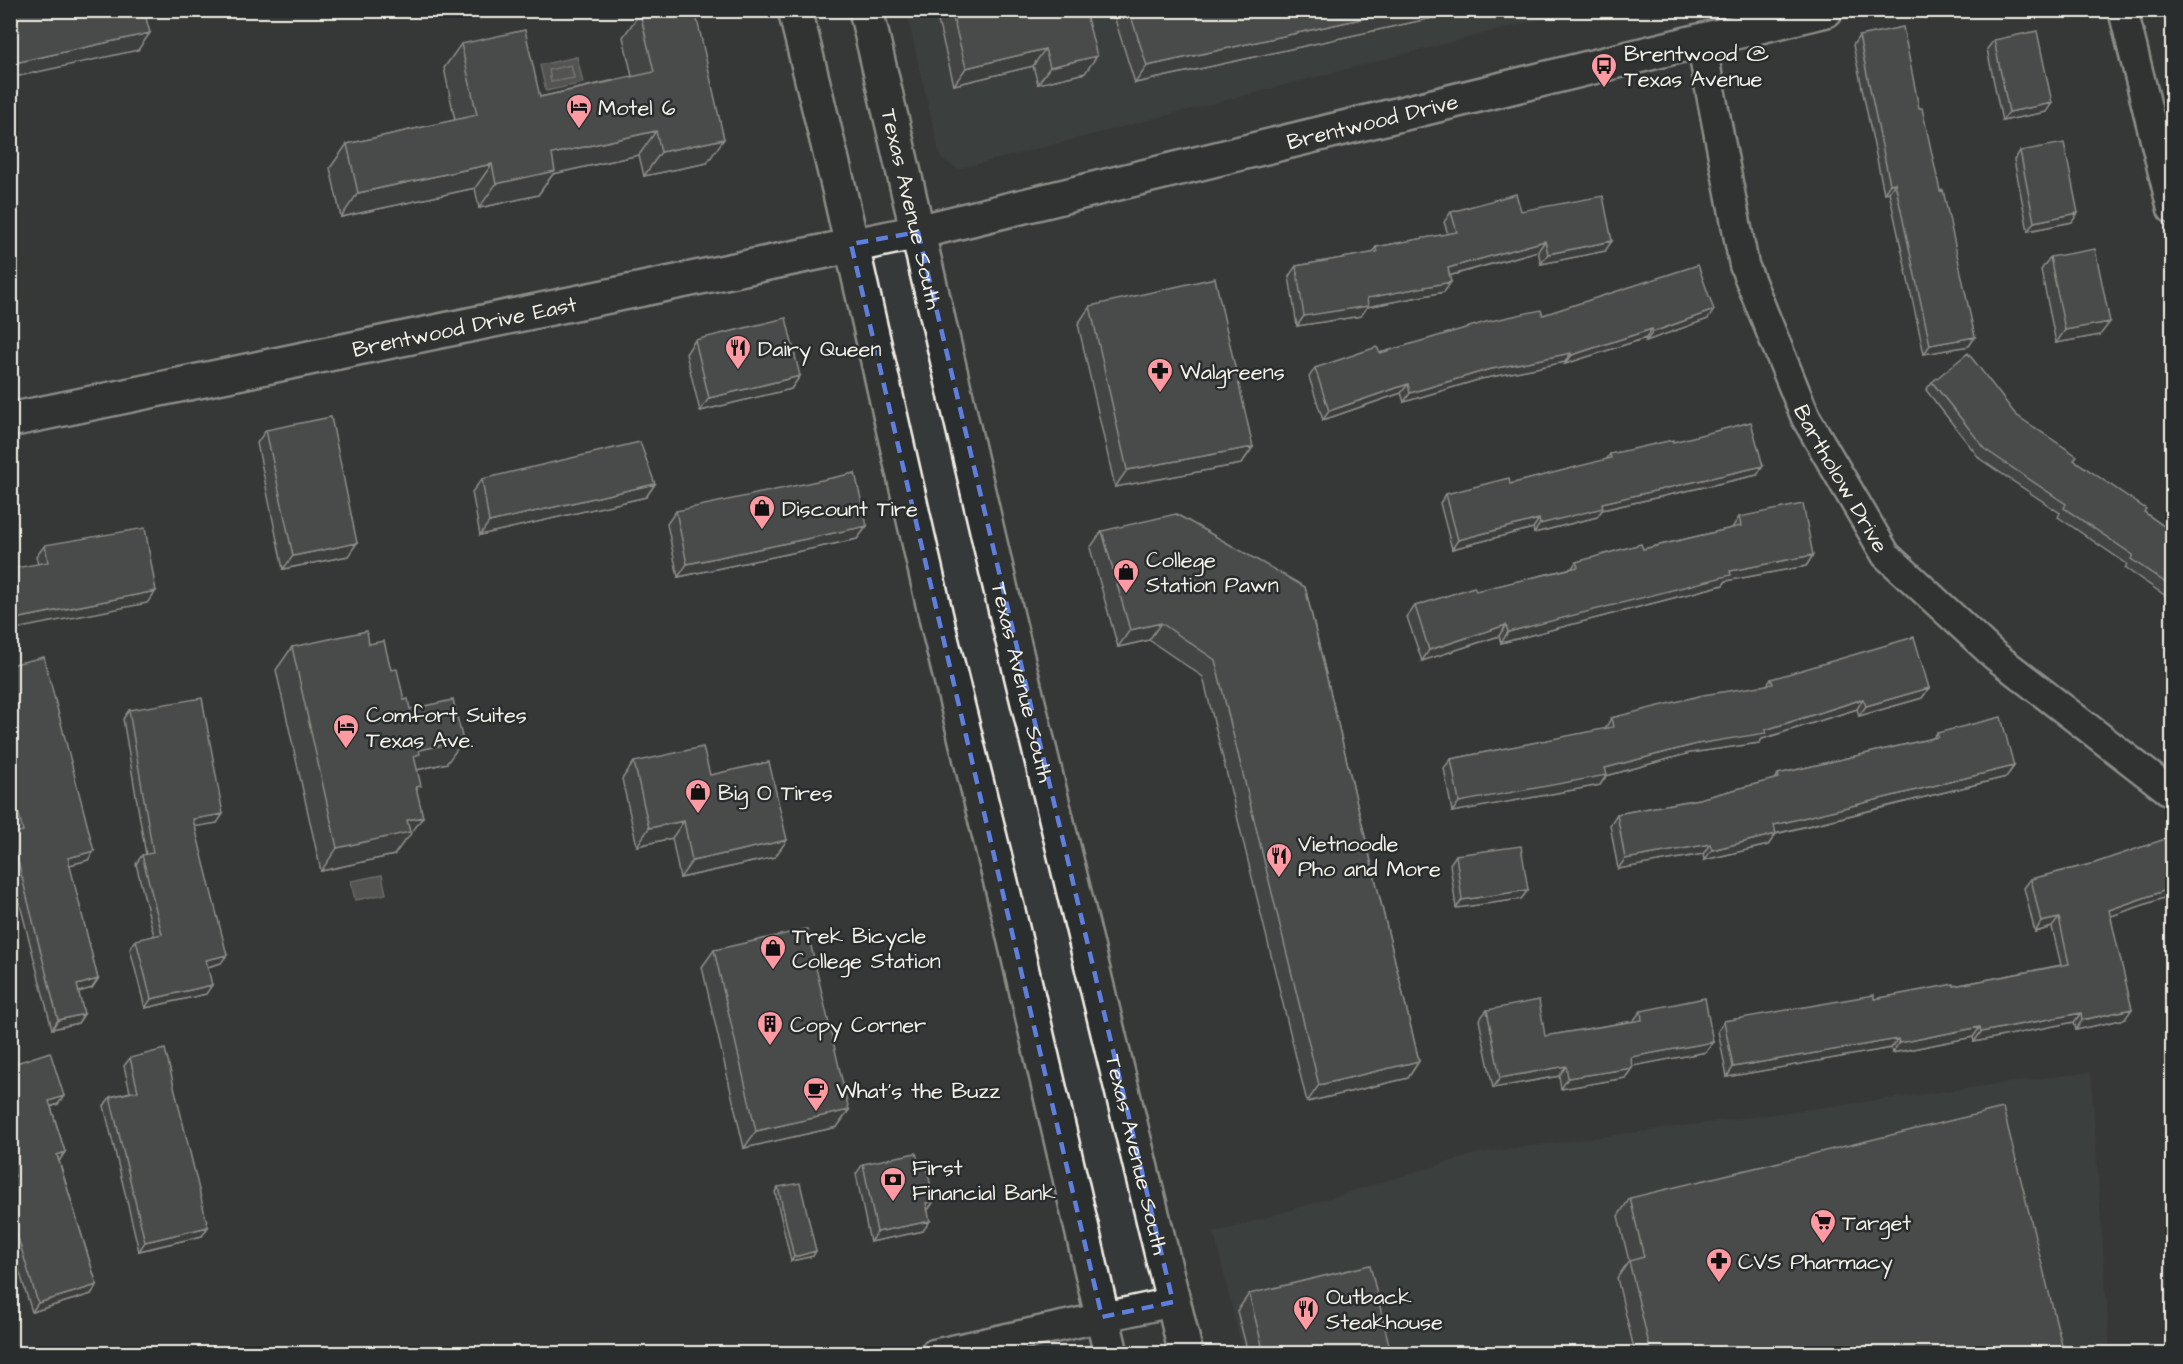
<svg xmlns="http://www.w3.org/2000/svg" width="2183" height="1364" viewBox="0 0 2183 1364" font-family="'Architects Daughter',sans-serif">
<style>
.built{fill:#434645}
.water{fill:#757572;stroke:#a8a7a1;stroke-width:1.5}
.lines{fill:none;stroke-linecap:round;stroke-linejoin:round}
.shore{stroke:#c1bfb9;stroke-width:1.5}
.minor-casing{stroke:#f4f1e8;stroke-width:33}
.tertiary-casing{stroke:#f4f1e8;stroke-width:38}
.primary-casing{stroke:#f4f1e8;stroke-width:38}
.minor{stroke:#2a2d2e;stroke-width:28}
.tertiary{stroke:#2a2d2e;stroke-width:33}
.primary{stroke:#2a2d2e;stroke-width:33}
.wall{fill:#535554;stroke:#f4f1e8;stroke-width:1.5}
.shaded-wall{fill:#444545;stroke:#f4f1e8;stroke-width:1.5}
.building{fill:#616362;stroke:#f4f1e8;stroke-width:1.5}
.marked{fill:none;stroke:#5e7fdd;stroke-width:4.5;stroke-dasharray:12 8;stroke-linejoin:round}
.labels{text-anchor:middle;stroke-width:5;stroke-linejoin:round;paint-order:stroke}
.poi-label{font-size:22px;fill:#f4f1e8;stroke:#2a2d2e;text-anchor:start}
.street-label{font-size:22px;fill:#f4f1e8;stroke:#2a2d2e}
</style>
<rect width="100%" height="100%" fill="#363939"/>
<filter id="ink" filterUnits="userSpaceOnUse"><feTurbulence type="fractalNoise" baseFrequency=".0167" numOctaves="2"/><feDisplacementMap in="SourceGraphic" scale="12" xChannelSelector="R" yChannelSelector="G"/><feConvolveMatrix kernelMatrix="1 2 1 2 8 2 1 2 1" color-interpolation-filters="sRGB"/></filter>
<g filter="url(#ink)">
<!-- built -->
<path class="built" d="M906 11H1572L958 169 941 159Z
M2091 1072 2110 1353H1243L1214 1233 1479 1153Z"/>
<!-- water -->
<path class="water" d="M577 57 583 83 546 91 540 65Z
M382 875 386 894 355 900 351 881Z"/>
<g class="lines">
<!-- shore -->
<path class="shore" d="M571 65 574 78 551 82 549 70Z"/>
<defs>
<g id="minor">
<path d="M2123 10 2172 209"/>
<path id="s1" d="M1701 42 1744 265 1806 418 1886 555 1994 655 2172 793"/>
<path d="M934 1354 1173 1302"/>
</g>
<g id="tertiary">
<path id="s2" d="M10 420 918 232 1826 10"/>
</g>
<g id="primary">
<path d="M795 10 839 189 939 630 1008 911 1111 1354"/>
<path id="s3" d="M866 10 1007 616 1186 1354"/>
</g>
</defs>
<!-- minor casing -->
<use href="#minor" class="minor-casing"/>
<!-- tertiary casing -->
<use href="#tertiary" class="tertiary-casing"/>
<!-- primary casing -->
<use href="#primary" class="primary-casing"/>
<!-- minor -->
<use href="#minor" class="minor"/>
<!-- tertiary -->
<use href="#tertiary" class="tertiary"/>
<!-- primary -->
<use href="#primary" class="primary"/>
</g>
<!-- wall -->
<path class="wall" d="M942 10H1085V73L1038 84 1033 66 954 85 937 17Z
M1112 10H1469L1135 83Z
M640 13 707 163 644 176 639 155 553 174 538 195 479 208 475 188 341 217 330 168 347 144 455 120 444 68 461 44 540 97 632 76 623 37Z
M1859 36 1919 108 1975 337 1969 346 1924 354 1889 192 1884 193 1853 45Z
M1994 40 2046 112 2002 121 1987 49Z
M2020 151 2072 222 2028 231 2014 160Z
M1521 211 1605 251 1541 264 1538 251 1449 276 1444 292 1367 307 1361 316 1297 326 1289 276 1296 266 1372 253 1376 247 1448 234 1444 222 1451 212Z
M2050 257 2100 335 2056 343 2041 270Z
M1090 306 1253 447 1241 464 1115 487 1078 324Z
M1543 315 1708 319 1646 341V338L1565 364V362L1481 379 1404 402 1401 393 1323 420 1309 377 1315 368Z
M695 340 800 376 791 389 700 411 686 354Z
M1932 382 2016 415 2074 460 2144 512 2172 532V600L2125 568 2127 564 2058 517 2060 513 1980 459 1926 390Z
M266 430 348 556 283 569 257 443Z
M1673 442 1757 475 1602 510 1597 517 1534 533 1533 528 1452 549 1440 503 1446 494 1510 484 1606 460 1610 454Z
M482 479 655 484 646 497 480 535 472 492Z
M676 511 867 526 857 539 678 577 667 524Z
M1739 517 1813 555 1806 566 1726 581 1723 585 1501 643 1499 636 1422 661 1407 617 1415 606 1572 568 1576 562 1643 549 1732 528Z
M1102 531 1305 587 1419 1061 1408 1078 1307 1102 1203 677 1149 640 1118 647 1090 548Z
M45 545 147 603 38 564 36 557Z
M369 644 391 670 404 700 447 763 417 770V791L407 839 405 840 394 855 321 871 276 670 292 647Z
M10 665 94 851 88 860 69 865 98 979 92 988 78 992 84 1014 78 1023 52 1029 10 866V834L16 833 10 813Z
M1771 679 1929 688 1922 698 1859 716 1857 709 1762 739 1759 743 1690 753 1606 776 1600 785 1452 812 1444 768 1451 759 1605 729 1611 718 1767 685Z
M129 710 217 823 195 826 221 963 208 967 206 994 145 1008 130 949 136 940 154 936 136 864 142 855H146L123 719Z
M1937 733 2014 766 2006 777 1776 834 1768 845 1704 860 1703 854 1618 869 1610 825 1617 814 1699 799 1775 779 1778 774 1933 738Z
M634 762 710 775 775 857 680 878 672 838 637 846 622 779Z
M2172 840V895L2111 916 2125 1019 2076 1030 2074 1022 1974 1042 1973 1037 1892 1053 1891 1048 1727 1077 1718 1031 1724 1021 1874 999 1954 986 2061 965 2052 927 2035 932 2024 888 2031 879 2095 863Z
M1456 855 1528 890 1521 899 1456 908 1450 864Z
M714 950 849 1110 837 1127 744 1148 702 967Z
M1487 1010 1545 1036 1633 1021 1641 1011 1706 1052 1632 1066V1068L1625 1078 1561 1089 1559 1076 1493 1088 1479 1020Z
M130 1058 208 1227 202 1236 139 1251 104 1106 110 1097 130 1092 124 1066Z
M10 1065 58 1104 51 1107 65 1152 59 1161 97 1285 91 1294 32 1312 10 1241Z
M863 1164 920 1169 934 1201 928 1210 923 1231 870 1242 856 1174Z
M778 1187 813 1256 791 1261 775 1192Z
M1630 1198 2064 1353H1635L1617 1278 1629 1261 1618 1216Z
M1249 1294 1391 1353H1248L1237 1311Z"/>
<!-- shaded-wall -->
<path class="shaded-wall" d="M1402 10H1469L1135 83 1147 66Z
M150 33 138 50 10 78V64Z
M1045 49 1033 66 954 85 966 68Z
M1097 56 1085 73 1038 84 1050 67Z
M2052 103 2046 112 2002 121 2009 112Z
M656 131 639 155 553 174 538 195 479 208 496 184 552 154Z
M724 139 707 163 644 176 661 152Z
M492 164 475 188 341 217 358 193Z
M1895 183 1889 192 1884 193 1890 184Z
M2078 213 2072 222 2028 231 2034 222Z
M1545 241 1538 251 1441 278 1448 268Z
M1612 241 1605 251 1541 264 1548 254Z
M1451 282 1444 292 1367 307 1361 316 1297 326 1304 316 1367 298Z
M1714 310 1708 319 1646 341 1653 332Z
M2110 322 2100 335 2056 343 2065 330Z
M1652 329 1646 338 1565 364 1572 355Z
M1975 337 1969 346 1924 354 1930 345Z
M1571 353 1565 362 1481 379 1404 402 1410 393 1487 370Z
M800 376 791 389 700 411 709 398Z
M1408 384 1401 393 1323 420 1329 411Z
M1253 447 1241 464 1115 487 1127 470Z
M1763 466 1757 475 1602 510 1597 517 1534 533 1540 524 1602 503Z
M655 484 646 497 480 535 489 522Z
M1539 519 1533 528 1452 549 1458 540Z
M867 526 857 539 678 577 687 564Z
M357 543 348 556 283 569 293 556Z
M1813 555 1806 566 1726 581 1723 585 1501 643 1508 632 1730 571Z
M156 591 147 603 10 630V620Z
M1161 623 1149 640 1118 647 1130 630Z
M1506 625 1499 636 1422 661 1429 650Z
M1929 688 1922 698 1859 716 1866 706Z
M1863 699 1857 709 1762 739 1759 743 1690 753 1606 776 1600 785 1452 812 1459 802 1605 768 1697 744 1765 730Z
M463 741 447 763 408 772 399 779 419 750Z
M2014 766 2006 777 1766 836 1774 825Z
M223 814 217 823 187 828 193 819Z
M423 817 407 839 405 840 394 855 321 871 337 848 407 820Z
M684 821 672 838 637 846 649 828Z
M1776 834 1768 845 1704 860 1712 850Z
M787 840 775 857 680 878 692 861Z
M1710 844 1703 854 1618 869 1625 859Z
M94 851 88 860 62 867 68 858Z
M2172 888V895L2103 919 2109 910Z
M1528 890 1521 899 1456 908 1462 900Z
M2059 918 2052 927 2035 932 2041 922Z
M227 955 221 963 200 969 206 960Z
M98 979 92 988 71 994 77 985Z
M212 985 206 994 145 1008 151 999Z
M2132 1009 2125 1019 2076 1030 2082 1020Z
M2081 1013 2074 1022 1974 1042 1981 1032Z
M84 1014 78 1023 52 1029 58 1020Z
M1980 1027 1973 1037 1892 1053 1899 1043Z
M1898 1039 1891 1048 1727 1077 1733 1067Z
M1713 1042 1706 1052 1623 1068 1631 1057Z
M1419 1061 1408 1078 1307 1102 1319 1085Z
M1566 1066 1559 1076 1493 1088 1500 1078Z
M1632 1068 1625 1078 1561 1089 1568 1078Z
M64 1096 58 1104 43 1109 49 1101Z
M849 1110 837 1127 744 1148 756 1131Z
M65 1152 59 1161 57 1155Z
M934 1201 927 1211 926 1203Z
M930 1221 923 1231 870 1242 877 1232Z
M208 1227 202 1236 139 1251 145 1242Z
M816 1251 813 1256 791 1261 794 1257Z
M97 1285 91 1294 32 1312 38 1303Z"/>
<!-- building -->
<path class="building" d="M10 10H144L150 33 10 64Z
M650 10H695L724 139 661 152 656 131 552 154 555 171 496 184 492 164 358 193 347 144 477 115 461 44 525 30 540 97 654 72 640 13Z
M951 10H1085L1097 56 1050 67 1045 49 966 68Z
M1129 10H1402L1147 66Z
M1903 27 1919 108H1922L1940 191 1943 190 1975 337 1930 345 1895 183 1890 184 1859 36Z
M2037 31 2052 103 2009 112 1994 40Z
M2064 143 2078 213 2034 222 2020 151Z
M1516 194 1521 211 1603 196 1612 241 1548 254 1545 241 1448 268 1451 282 1367 298 1368 306 1304 316 1296 266 1377 252 1376 247 1457 232 1451 212Z
M2095 249 2110 322 2065 330 2050 257Z
M1698 265 1714 310 1653 332 1652 329 1572 355 1571 353 1487 370 1410 393 1408 384 1329 411 1315 368 1377 347 1380 353 1486 322 1541 310 1543 315Z
M1215 278 1253 447 1127 470 1090 306Z
M786 318 800 376 709 398 695 340Z
M1968 353 2016 415 2077 456 2074 460 2146 509 2144 512 2172 532V587L2131 559 2133 555 2064 508 2066 504 1986 450 1932 382Z
M331 417 357 543 293 556 266 430Z
M1751 422 1763 466 1602 503 1603 508 1540 524 1539 519 1458 540 1446 494 1509 478 1510 484 1611 458 1610 454 1673 440V442Z
M640 442 655 484 489 522 482 479Z
M855 473 867 526 687 564 676 511Z
M1803 504 1813 555 1730 571 1731 575 1508 632 1506 625 1429 650 1415 606 1474 587 1476 591 1578 567 1576 562 1641 544 1643 549 1741 526 1739 517Z
M1176 514 1305 587 1419 1061 1319 1085 1215 660 1161 623 1130 630 1102 531Z
M145 528 156 591 10 620V569L48 562 45 545Z
M367 631 369 644 384 641 391 670 397 669 404 700 408 699 410 709 453 700 463 741 419 750 420 754 414 756 421 786 416 787 423 817 407 820 410 832 337 848 292 647Z
M1914 637 1929 688 1866 706 1863 699 1765 730 1766 733 1697 744 1605 768 1607 775 1459 802 1451 759 1613 727 1611 718 1703 695 1773 684 1771 679Z
M44 657 94 851 68 858 98 979 77 985 84 1014 58 1020 11 834 23 831 10 780V665Z
M202 698 223 814 193 819 227 955 206 960 212 985 151 999 136 940 162 934 142 855 153 853 129 710Z
M2001 717 2014 766 1774 825 1776 834 1712 850 1710 844 1625 859 1617 814 1699 799 1779 778 1778 774 1938 737 1937 733Z
M703 747 710 775 769 762 787 840 692 861 684 821 649 828 634 762Z
M2171 837 2172 840V888L2109 910 2132 1009 2082 1020 2081 1013 1981 1032 1980 1027 1899 1043 1898 1039 1733 1067 1724 1021 1874 995V999L1954 984V986L2069 964 2059 918 2041 922 2031 879 2095 863Z
M1521 846 1528 890 1462 900 1456 855Z
M807 929 849 1110 756 1131 714 950Z
M1705 998 1713 1042 1631 1057 1632 1068 1568 1078 1566 1066 1500 1078 1487 1010 1539 1000 1545 1036 1642 1020 1641 1011Z
M165 1049 208 1227 145 1242 110 1097 138 1091 130 1058Z
M50 1052 64 1096 49 1101 65 1152 57 1155 97 1285 38 1303 10 1212V1178L15 1176 10 1163V1065Z
M2003 1108 2064 1353H1651L1629 1261 1644 1257 1630 1198Z
M916 1153 920 1169 927 1168 934 1201 926 1203 930 1221 877 1232 863 1164Z
M800 1183 816 1251 794 1257 778 1187Z
M1370 1265 1391 1353H1264L1249 1294Z"/>
</g>
<!-- marked area -->
<path d="M0 0H2183V1364H0ZM918 232 1173 1302 1102 1317 851 244Z" fill="#363939" fill-opacity=".55" fill-rule="evenodd"/>
<path class="marked" d="M918 232 1173 1302 1102 1317 851 244Z"/>
<!-- icons -->
<defs>
<symbol id="bus-pin" viewBox="-11 -11 22 30"><path d="M0 17L-7.5 6A9.5 9.5 0 1 1 7.5 6Z" fill="#ff9aa2" stroke="#2a2d2e"/><path d="M-5-6H5V4H4V6H2V4H-2V6H-4V4H-5ZM-3.5-4V0h7V-4ZM-3.5 1.2v1.5H-2V1.2ZM2 1.2v1.5H3.5V1.2Z" fill="#111"/></symbol>
<symbol id="hotel-pin" viewBox="-11 -11 22 30"><path d="M0 17L-7.5 6A9.5 9.5 0 1 1 7.5 6Z" fill="#ff9aa2" stroke="#2a2d2e"/><path d="M-6-4.5h1.5V1H6V5H4.5V3h-9V5H-6ZM-4 0a1.8 1.8 0 1 1 3.6 0ZM.5 0V-2.5h3Q6-2.5 6 0Z" fill="#111"/></symbol>
<symbol id="restaurant-pin" viewBox="-11 -11 22 30"><path d="M0 17L-7.5 6A9.5 9.5 0 1 1 7.5 6Z" fill="#ff9aa2" stroke="#2a2d2e"/><path d="M-5-6h1v4h1v-4h1v4h1v-4h1v5L-1.5 .5V6h-2V.5L-5-1ZM5-6V6H3V1.5H1.5Q1.5-4 5-6Z" fill="#111"/></symbol>
<symbol id="pharmacy-pin" viewBox="-11 -11 22 30"><path d="M0 17L-7.5 6A9.5 9.5 0 1 1 7.5 6Z" fill="#ff9aa2" stroke="#2a2d2e"/><path d="M-2-6h4v4h4v4h-4v4h-4v-4h-4v-4h4Z" fill="#111"/></symbol>
<symbol id="shop-pin" viewBox="-11 -11 22 30"><path d="M0 17L-7.5 6A9.5 9.5 0 1 1 7.5 6Z" fill="#ff9aa2" stroke="#2a2d2e"/><path d="M-5-2.5h2.3a2.7 3.5 0 0 1 5.4 0H5L5.5 6h-11ZM-1.5-2.5h3a1.5 2.3 0 0 0-3 0Z" fill="#111"/></symbol>
<symbol id="building-pin" viewBox="-11 -11 22 30"><path d="M0 17L-7.5 6A9.5 9.5 0 1 1 7.5 6Z" fill="#ff9aa2" stroke="#2a2d2e"/><path d="M-4-6H4V6H1V3H-1V6H-4ZM-2.5-4.3h1.7v1.8h-1.7ZM.8-4.3h1.7v1.8H.8ZM-2.5-1h1.7V.8h-1.7ZM.8-1h1.7V.8H.8Z" fill="#111"/></symbol>
<symbol id="cafe-pin" viewBox="-11 -11 22 30"><path d="M0 17L-7.5 6A9.5 9.5 0 1 1 7.5 6Z" fill="#ff9aa2" stroke="#2a2d2e"/><path d="M-5.5-4.5H6V0H3Q3 3.5 0 3.5H-2.5Q-5.5 3.5-5.5 0ZM3-3.2v2h1.7v-2ZM-6 4.5H4V6H-6Z" fill="#111"/></symbol>
<symbol id="bank-pin" viewBox="-11 -11 22 30"><path d="M0 17L-7.5 6A9.5 9.5 0 1 1 7.5 6Z" fill="#ff9aa2" stroke="#2a2d2e"/><path d="M-6-4H6V4H-6ZM0-2.3a2.3 2.3 0 1 0 0 4.6a2.3 2.3 0 1 0 0-4.6Z" fill="#111"/></symbol>
<symbol id="supermarket-pin" viewBox="-11 -11 22 30"><path d="M0 17L-7.5 6A9.5 9.5 0 1 1 7.5 6Z" fill="#ff9aa2" stroke="#2a2d2e"/><path d="M-6-5.5h2.5l.6 2H6L4.5 2H-2.5L-4.4-4H-6ZM-1.5 3.2a1.3 1.3 0 1 0 .1 0ZM3 3.2a1.3 1.3 0 1 0 .1 0Z" fill="#111"/></symbol>
</defs>
<g fill-rule="evenodd">
<use href="#bus-pin" x="1589" y="51" width="30" height="40"/>
<use href="#hotel-pin" x="564" y="92" width="30" height="40"/>
<use href="#restaurant-pin" x="723" y="333" width="30" height="40"/>
<use href="#pharmacy-pin" x="1145" y="356" width="30" height="40"/>
<use href="#shop-pin" x="747" y="493" width="30" height="40"/>
<use href="#shop-pin" x="1111" y="557" width="30" height="40"/>
<use href="#hotel-pin" x="331" y="712" width="30" height="40"/>
<use href="#shop-pin" x="683" y="777" width="30" height="40"/>
<use href="#restaurant-pin" x="1264" y="841" width="30" height="40"/>
<use href="#shop-pin" x="758" y="933" width="30" height="40"/>
<use href="#building-pin" x="755" y="1009" width="30" height="40"/>
<use href="#cafe-pin" x="801" y="1075" width="30" height="40"/>
<use href="#bank-pin" x="878" y="1165" width="30" height="40"/>
<use href="#supermarket-pin" x="1808" y="1207" width="30" height="40"/>
<use href="#pharmacy-pin" x="1704" y="1246" width="30" height="40"/>
<use href="#restaurant-pin" x="1291" y="1294" width="30" height="40"/>
</g>
<g class="labels">
<!-- poi labels -->
<g class="poi-label">
<text x="1624" y="61">Brentwood @<tspan x="1624" dy="25">Texas Avenue</tspan></text>
<text x="598" y="115">Motel 6</text>
<text x="758" y="356">Dairy Queen</text>
<text x="1180" y="379">Walgreens</text>
<text x="782" y="516">Discount Tire</text>
<text x="1146" y="567">College<tspan x="1146" dy="25">Station Pawn</tspan></text>
<text x="366" y="722">Comfort Suites<tspan x="366" dy="25">Texas Ave.</tspan></text>
<text x="718" y="800">Big O Tires</text>
<text x="1298" y="851">Vietnoodle<tspan x="1298" dy="25">Pho and More</tspan></text>
<text x="792" y="943">Trek Bicycle<tspan x="792" dy="25">College Station</tspan></text>
<text x="790" y="1032">Copy Corner</text>
<text x="836" y="1098">What's the Buzz</text>
<text x="912" y="1175">First<tspan x="912" dy="25">Financial Bank</tspan></text>
<text x="1842" y="1230">Target</text>
<text x="1738" y="1269">CVS Pharmacy</text>
<text x="1326" y="1304">Outback<tspan x="1326" dy="25">Steakhouse</tspan></text>
</g>
<!-- street labels -->
<g class="street-label">
<text dy="8" stroke="none"><textPath href="#s2" startOffset="1395">Brentwood Drive</textPath></text>
<text dy="8" stroke="none"><textPath href="#s3" startOffset="204">Texas Avenue South</textPath></text>
<text dy="8" stroke="none"><textPath href="#s2" startOffset="464">Brentwood Drive East</textPath></text>
<text dy="8" stroke="none"><textPath href="#s1" startOffset="462">Bartholow Drive</textPath></text>
<text dy="8" stroke="none"><textPath href="#s3" startOffset="690">Texas Avenue South</textPath></text>
<text dy="8" stroke="none"><textPath href="#s3" startOffset="1176">Texas Avenue South</textPath></text>
</g>
</g>
<!-- margin -->
<rect width="2183" height="1364" fill="none" stroke="#2a2d2e" stroke-width="36"/>
<rect x="18" y="18" width="2147" height="1328" fill="none" stroke="#f4f1e8" stroke-width="2" filter="url(#ink)"/>
</svg>
